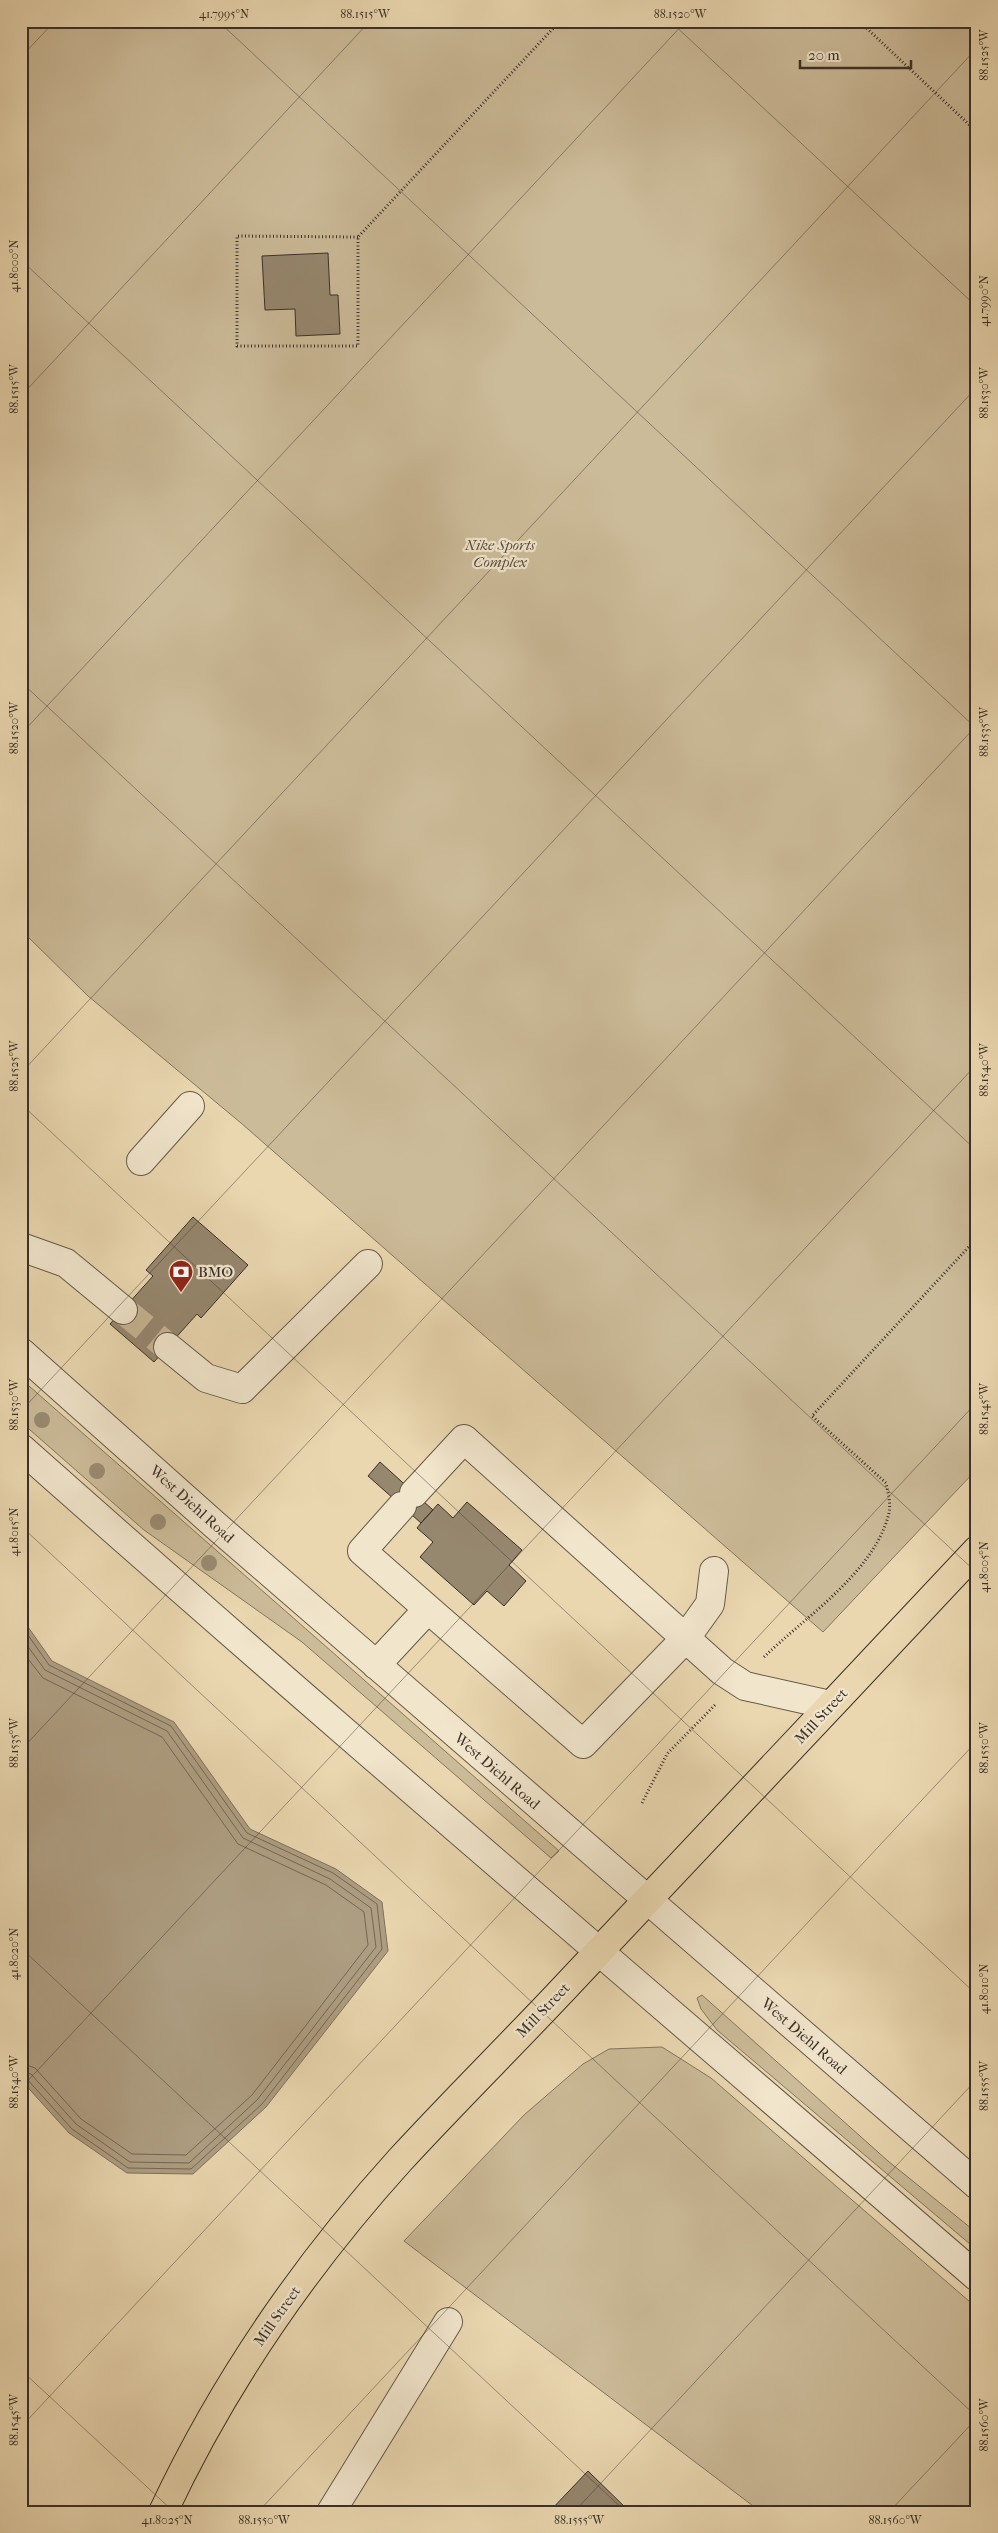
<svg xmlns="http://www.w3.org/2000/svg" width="998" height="2533" viewBox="0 0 998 2533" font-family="'IM FELL French Canon',serif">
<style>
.green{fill:#cb9;stroke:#837660}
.water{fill:#ae9e82;stroke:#80725e}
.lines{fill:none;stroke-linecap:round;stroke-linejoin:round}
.shore{stroke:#746755;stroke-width:1}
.building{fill:#96876f;stroke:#3a3028}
.minor-tunnel{stroke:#c7b695;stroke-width:28;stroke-dasharray:28 14;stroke-linecap:butt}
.minor-casing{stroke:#665a4a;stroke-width:30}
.major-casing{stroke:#3a3028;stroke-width:30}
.path{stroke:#3a3028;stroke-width:3;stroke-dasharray:1 2.5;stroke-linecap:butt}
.minor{stroke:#f1e5cc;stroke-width:28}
.major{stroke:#ead7b0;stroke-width:28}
.tree{fill:#998b72}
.ticks{fill:none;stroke:#3a3028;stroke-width:1;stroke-opacity:0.45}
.labels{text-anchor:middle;stroke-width:4.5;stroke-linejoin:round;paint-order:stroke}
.park-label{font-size:15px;font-style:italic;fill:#574c3f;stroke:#f1e5cc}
.poi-label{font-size:15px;fill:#3a3028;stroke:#f1e5cc;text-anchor:start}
.street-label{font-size:15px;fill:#3a3028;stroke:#f1e5cc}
.neatline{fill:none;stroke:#3a3028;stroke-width:2}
.ticks-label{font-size:12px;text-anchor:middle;fill:#3a3028}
</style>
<rect width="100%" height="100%" fill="#ead7b0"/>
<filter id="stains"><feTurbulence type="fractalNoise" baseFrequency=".004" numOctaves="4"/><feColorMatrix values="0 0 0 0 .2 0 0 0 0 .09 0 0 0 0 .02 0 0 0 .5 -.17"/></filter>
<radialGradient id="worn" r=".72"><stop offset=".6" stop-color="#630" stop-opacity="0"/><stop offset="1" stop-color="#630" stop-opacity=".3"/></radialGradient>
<!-- green -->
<path class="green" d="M21 21H977V1469L823 1632 241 1123 88 996 21 930Z
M21 1379 559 1851 551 1858 302 1642 144 1530 21 1422Z
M702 1995 888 2161 977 2233V2250L717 2030 701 2009 697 1998Z
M662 2047 711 2078 977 2308V2512H761L404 2241 524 2115 583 2064 609 2049Z"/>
<!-- water -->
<path class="water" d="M21 1617 52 1661 174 1722 250 1829 336 1869 382 1902 388 1951 266 2107 193 2174 127 2173 69 2133 21 2080Z"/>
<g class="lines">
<!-- shore -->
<path class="shore" d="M21 1625 49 1665 171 1726 247 1833 333 1873 377 1904 382 1949 262 2104 191 2169 128 2168 72 2129 27 2079 21 2077
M21 1637 45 1670 167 1731 243 1838 330 1879 371 1908 376 1947 257 2100 189 2163 130 2162 76 2124 31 2074 21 2071
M21 1650 43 1678 162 1737 238 1844 326 1885 364 1912 368 1945 252 2095 186 2155 132 2154 81 2119 35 2068 21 2063"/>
</g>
<!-- building -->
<path class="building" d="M328 253 330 295H338L340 334 296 336 295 309 265 310 262 256Z
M193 1217 248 1265 201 1318 197 1314 154 1362 110 1324 153 1276 146 1270Z
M380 1462 433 1510 421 1523 368 1476Z
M467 1502 522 1550 509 1565 526 1581 504 1606 487 1591 474 1605 420 1557 433 1542 417 1528 421 1523 438 1504 453 1518Z
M588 2471 630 2512H549Z"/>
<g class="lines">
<!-- minor-tunnel -->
<path class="minor-tunnel" d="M123 1310 168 1347"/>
<defs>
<path id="minor" d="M141 1161 190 1106
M21 1247 66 1263 123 1310
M168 1347 206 1378 242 1389 368 1264
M21 1352 215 1525 977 2185
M21 1448C336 1728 658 2001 977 2277
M414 1493 464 1439 722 1671 745 1686 830 1705
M402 1506 362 1551 428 1609
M376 1665 428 1609 583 1744 685 1639 710 1604 714 1571
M331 2512 448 2322"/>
<path id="major" d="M163 2512C223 2384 305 2265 400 2160 456 2099 515 2041 571 1981 707 1837 842 1694 977 1550"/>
</defs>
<!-- minor casing -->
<use href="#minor" class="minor-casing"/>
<!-- major casing -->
<use href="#major" class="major-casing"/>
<!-- path -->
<path class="path" d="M859 21 977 132
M358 237 237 236V346H358V237L560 21
M764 1657C805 1617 875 1572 889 1513 891 1503 888 1493 886 1483L812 1416 977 1238
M642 1803 667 1754 715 1705"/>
<!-- minor -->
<use href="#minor" class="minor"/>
<!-- major -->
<use href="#major" class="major"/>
</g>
<!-- trees -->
<g class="tree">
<circle cx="42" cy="1420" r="8"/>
<circle cx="97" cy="1471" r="8"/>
<circle cx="158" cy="1522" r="8"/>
<circle cx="209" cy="1563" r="8"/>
</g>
<!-- ticks -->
<path class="ticks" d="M218 21 977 729M670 21 977 307M21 57 55 21M21 260 977 1151M21 396 370 21M21 682 977 1573M21 734 686 21M21 1073 977 48M21 1104 977 1995M21 1411 977 387M21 1526 977 2417M21 1750 977 725M21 1948 626 2512M21 2088 977 1064M21 2370 174 2512M21 2427 977 1402M258 2512 977 1741M574 2512 977 2079M889 2512 977 2418"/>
<!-- icons -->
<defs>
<symbol id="bank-pin" viewBox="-11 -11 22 30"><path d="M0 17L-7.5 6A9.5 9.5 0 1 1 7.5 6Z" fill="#8f2418" stroke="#f1e5cc"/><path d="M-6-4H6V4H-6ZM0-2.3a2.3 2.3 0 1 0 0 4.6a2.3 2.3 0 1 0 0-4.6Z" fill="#fff"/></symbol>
</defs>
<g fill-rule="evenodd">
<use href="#bank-pin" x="167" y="1258" width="28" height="38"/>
</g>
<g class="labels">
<!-- park labels -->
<g class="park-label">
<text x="500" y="550">Nike Sports<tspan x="500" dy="17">Complex</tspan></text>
</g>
<!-- poi labels -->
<g class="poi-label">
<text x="198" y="1277">BMO</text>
</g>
<!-- street labels -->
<g class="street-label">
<text transform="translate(192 1504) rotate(42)" y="5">West Diehl Road</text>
<text transform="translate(821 1716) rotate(-47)" y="5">Mill Street</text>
<text transform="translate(497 1771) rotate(41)" y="5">West Diehl Road</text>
<text transform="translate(543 2010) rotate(-46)" y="5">Mill Street</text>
<text transform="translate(804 2036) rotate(41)" y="5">West Diehl Road</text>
<text transform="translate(277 2316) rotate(-55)" y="5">Mill Street</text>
</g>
</g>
<!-- margin -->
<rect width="998" height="2533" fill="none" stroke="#ead7b0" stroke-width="55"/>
<!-- scale -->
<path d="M800 60v8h111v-8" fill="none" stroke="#3a3028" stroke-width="2.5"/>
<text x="808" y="60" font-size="15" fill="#3a3028" stroke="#f1e5cc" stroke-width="4" paint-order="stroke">20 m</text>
<rect x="28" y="28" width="942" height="2478" class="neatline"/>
<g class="ticks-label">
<text x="224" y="18">41.7995°N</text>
<text x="365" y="18">88.1515°W</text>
<text x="680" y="18">88.1520°W</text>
<text transform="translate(984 55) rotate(-90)" y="4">88.1525°W</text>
<text transform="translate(14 266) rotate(-90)" y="4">41.8000°N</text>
<text transform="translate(984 301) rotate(-90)" y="4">41.7990°N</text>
<text transform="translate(14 389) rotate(-90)" y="4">88.1515°W</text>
<text transform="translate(984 393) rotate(-90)" y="4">88.1530°W</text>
<text transform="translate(14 728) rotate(-90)" y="4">88.1520°W</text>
<text transform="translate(984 732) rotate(-90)" y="4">88.1535°W</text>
<text transform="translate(14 1066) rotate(-90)" y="4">88.1525°W</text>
<text transform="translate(984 1070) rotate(-90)" y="4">88.1540°W</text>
<text transform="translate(14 1405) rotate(-90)" y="4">88.1530°W</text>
<text transform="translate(984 1409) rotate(-90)" y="4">88.1545°W</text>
<text transform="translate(14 1532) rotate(-90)" y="4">41.8015°N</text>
<text transform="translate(984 1567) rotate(-90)" y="4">41.8005°N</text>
<text transform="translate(14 1743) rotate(-90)" y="4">88.1535°W</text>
<text transform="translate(984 1748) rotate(-90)" y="4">88.1550°W</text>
<text transform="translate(14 1954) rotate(-90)" y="4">41.8020°N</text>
<text transform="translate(984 1989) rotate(-90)" y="4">41.8010°N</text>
<text transform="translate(14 2082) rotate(-90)" y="4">88.1540°W</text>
<text transform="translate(984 2086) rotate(-90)" y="4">88.1555°W</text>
<text transform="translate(14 2420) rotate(-90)" y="4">88.1545°W</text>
<text transform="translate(984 2425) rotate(-90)" y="4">88.1560°W</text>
<text x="167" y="2524">41.8025°N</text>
<text x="264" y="2524">88.1550°W</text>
<text x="579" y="2524">88.1555°W</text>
<text x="895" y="2524">88.1560°W</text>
</g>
<rect width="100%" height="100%" filter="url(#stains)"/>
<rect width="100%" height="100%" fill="url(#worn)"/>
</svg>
